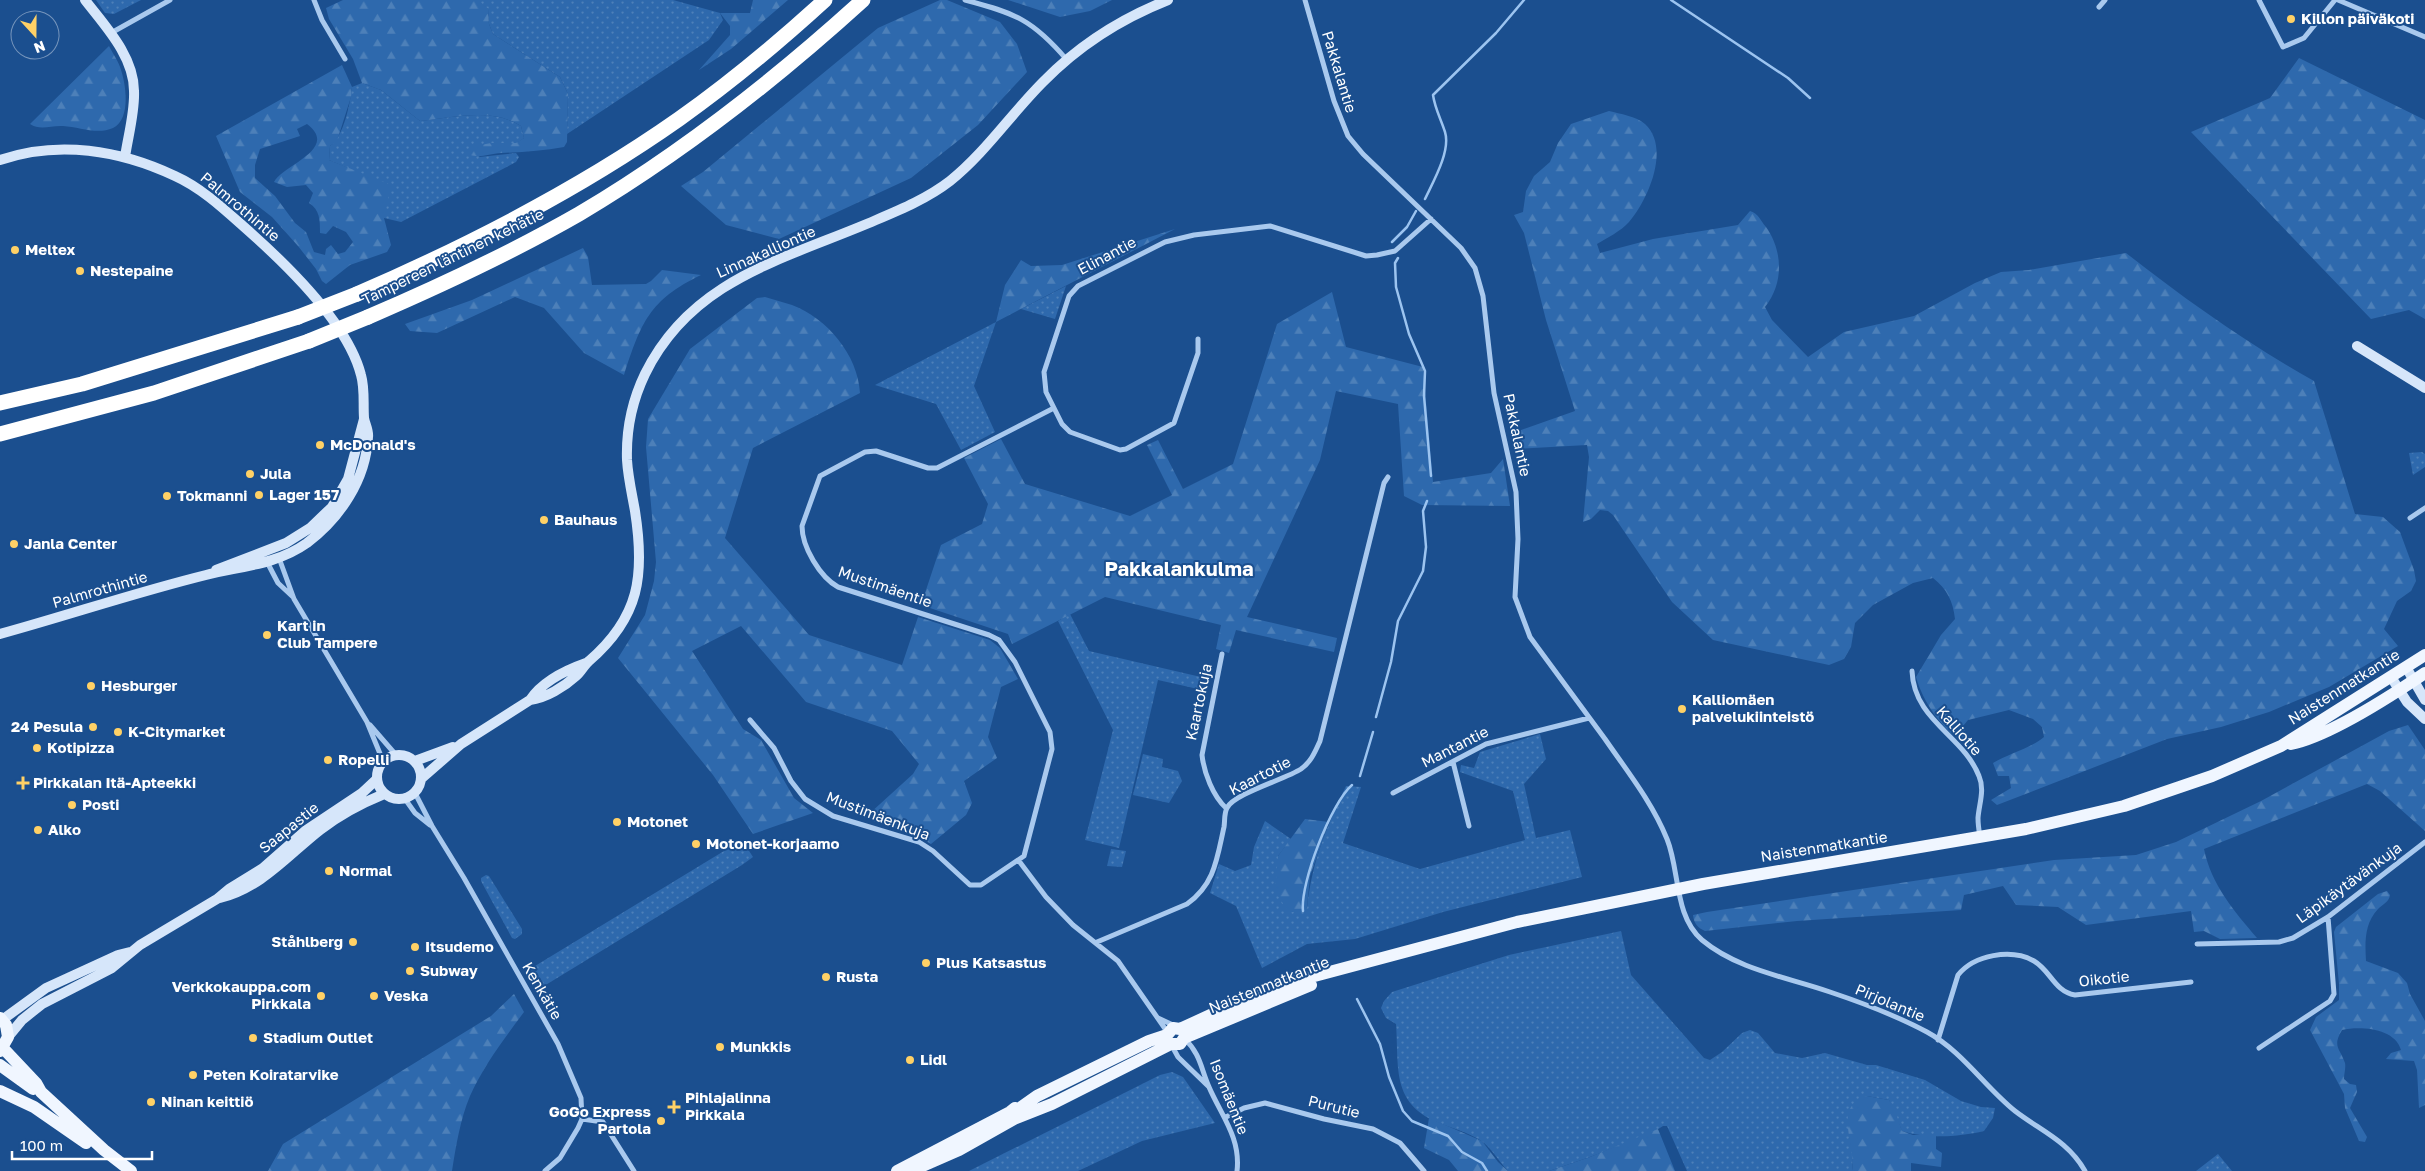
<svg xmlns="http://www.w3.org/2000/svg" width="2425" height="1171" viewBox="0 0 2425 1171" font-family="'Golos Text',sans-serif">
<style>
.grass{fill:url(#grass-dots)}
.forest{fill:url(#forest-firs);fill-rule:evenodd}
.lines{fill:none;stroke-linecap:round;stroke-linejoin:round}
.stream{stroke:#9cc4f0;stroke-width:2.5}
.street{stroke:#a9c9ee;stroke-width:5}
.secondary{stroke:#d6e6fa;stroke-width:10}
.primary{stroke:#f0f6ff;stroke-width:12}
.highway{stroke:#fff;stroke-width:15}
.highway-bridge{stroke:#fff;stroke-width:15}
.poi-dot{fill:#ffd166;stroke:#1b4f8f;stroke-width:2}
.labels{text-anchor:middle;stroke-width:4;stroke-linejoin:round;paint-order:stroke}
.poi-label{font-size:15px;font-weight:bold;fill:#fff;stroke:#1b4f8f;text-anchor:start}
.street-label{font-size:15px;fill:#fff;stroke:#1b4f8f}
.district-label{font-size:20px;font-weight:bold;fill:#fff;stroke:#1b4f8f}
</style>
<defs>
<pattern id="grass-dots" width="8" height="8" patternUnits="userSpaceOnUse" patternTransform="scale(1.25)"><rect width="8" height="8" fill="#2e69ad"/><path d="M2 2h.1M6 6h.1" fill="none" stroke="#4d80b9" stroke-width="1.8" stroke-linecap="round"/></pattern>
<pattern id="forest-firs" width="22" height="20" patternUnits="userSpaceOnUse" patternTransform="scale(1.25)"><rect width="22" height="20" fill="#2e69ad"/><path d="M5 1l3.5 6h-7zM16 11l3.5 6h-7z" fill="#4d80b9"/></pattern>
</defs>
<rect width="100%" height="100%" fill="#1b4f8f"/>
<!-- grass -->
<path class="grass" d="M96 0H141L114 14 105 13Z
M476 0H673L720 13 723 20 709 40 567 134 568 94 560 77 493 34 489 24 488 9Z
M362 83 381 90 420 121C453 118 491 107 521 126L524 138 517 143H491L479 157 516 153 519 157 516 162 401 222 384 218 350 169 329 160 330 146C344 136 350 104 352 87Z
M1066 286 1055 319 1021 309Z
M996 322 974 386 995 432 961 450 936 404 875 385Z
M2422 452 2425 454V467L2413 475 2409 453Z
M1070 614 1089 651 1201 677 1198 689 1158 680 1119 848 1085 840 1113 730 1058 621Z
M1540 734 1546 759 1524 784 1536 838 1570 830 1582 877 1443 912 1355 939 1307 944 1262 968 1236 906 1210 893 1219 864 1235 871 1251 865 1254 847 1265 821 1291 839 1278 856 1307 908C1312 861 1326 829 1346 786L1361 787 1343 843 1420 869 1525 840 1513 791 1460 772 1461 765 1474 768 1480 752Z
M1143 754 1163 759 1162 767 1178 771 1182 781 1169 803 1133 795Z
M742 840 753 857 742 865 544 986 535 980 531 970 535 966Z
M1111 849 1126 851 1122 867 1107 866Z
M486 875 489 876 522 929V934L515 939 512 938 481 881V878Z
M1621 931 1631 975 1704 1058 1710 1060 1722 1052 1742 1033 1750 1030 1758 1033 1775 1053 1802 1058 1825 1053 1867 1065H1876L1925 1080 1961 1101 1981 1107 1995 1108 1993 1118 1984 1131C1959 1137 1926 1139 1902 1131L1889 1100 1867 1096 1848 1129 1853 1156 1852 1171H1687L1667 1126H1663L1652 1133 1590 1157 1549 1171H1508C1499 1162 1491 1147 1480 1140 1467 1132 1451 1128 1437 1122 1391 1103 1399 1066 1396 1024L1386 1018 1381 1008 1384 1001 1392 992 1509 955Z
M1172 1072 1183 1077 1215 1123 1142 1141 1078 1171H969L1160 1075Z
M2218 1154 2232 1171H2196Z"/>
<!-- forest -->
<path class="forest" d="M343 0H478L488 9 489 24 493 34 560 77 568 94 567 142 564 147C543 151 522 152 501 153 489 154 481 158 470 155V147L491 143H516L524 138 521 126C491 107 453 118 420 121L381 90 362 83 353 59 329 19 326 8Z
M753 0H788L731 49 699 70 730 35V26L720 13H750Z
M940 0H947L1000 22 1017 44 1027 72 978 125 911 178 779 239 726 225 681 186 703 172 878 28Z
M1008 0H1112L1090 11 1060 17Z
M109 46C113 54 119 62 121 70 126 85 131 119 113 128 97 135 80 127 63 126 51 125 41 131 30 124Z
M2299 58 2425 120V319L2409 310 2371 319 2191 132 2270 98Z
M342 65 352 87 351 97 337 141 330 146 329 160 391 185 384 218 391 245 387 252 350 265 326 284 322 281 316 269 298 246 272 217 240 192 216 136ZM307 124C340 149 283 165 274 182L287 187 306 185 313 193 309 203C320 210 320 220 320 233L326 234 333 226 346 232 353 242 345 252 338 254 331 245 326 249 325 255 314 252 306 232 295 223 275 196 255 178V165L260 149 300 136 297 129Z
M1609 111C1620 114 1636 116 1645 124 1671 148 1648 200 1629 222 1621 231 1607 238 1597 244L1600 253 1653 239 1738 225 1750 211C1759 214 1760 220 1766 227 1783 251 1784 283 1765 307L1772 320 1808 357 1844 332 1914 316 1975 283 2001 272 2029 270 2126 253C2186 300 2248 344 2314 381L2355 514 2383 517 2400 532 2414 570 2416 581 2411 591 2397 601 2384 629 2398 646 2329 687 2269 712 2221 727 2167 739 1997 805 1991 800 2011 788 2009 776H1998L1993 763C2008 754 2033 747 2044 737L2042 727 2033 719 2009 710 1968 720 1963 726 1968 739 1963 742C1941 728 1923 702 1916 677L1941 635 1955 619C1953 601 1947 589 1933 578L1913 583 1873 605 1855 623 1851 647 1844 659 1829 665 1713 640 1672 602 1613 515 1608 511 1600 510 1591 519 1583 522 1589 457 1587 445 1515 449 1510 434 1575 411 1546 320 1524 233 1514 215 1523 212 1526 191 1534 176 1550 162 1558 143 1571 124Z
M1175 229 996 322 1005 285 1021 260 1031 266 1062 265Z
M583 248 588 257 592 285 646 284 651 281 662 270 701 275C649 300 641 323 624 375L584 353 544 308 515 297 437 333 410 331 405 324 472 300Z
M1332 292 1346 347 1423 367 1433 482 1491 473 1503 459 1510 506 1422 505 1404 496 1398 404 1336 391 1320 460 1247 617 1337 638 1334 652 1236 630 1229 653 1216 649 1221 625 1105 597 1012 644 1008 634 921 605 941 545 982 524 988 504 964 458 1001 439 1025 484 1130 516 1172 495 1147 445 1158 440 1183 489 1233 464 1277 324Z
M765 297C774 300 783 302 792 305 827 318 858 355 860 393L753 448 725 538 809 635 902 665 918 617 990 640 1000 648 1018 679 1001 687 988 737 997 758 964 781 972 803 966 815 931 844 912 833 873 821 869 814 913 774 919 764 892 731 806 702 741 626 692 651 743 729 761 740 794 798 813 813 753 834 713 775 618 658 645 615 654 581 656 562 646 447 648 419 690 349 757 298Z
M2408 725 2425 750V831L2380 791 2367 784 2204 849C2211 884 2234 911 2257 938L2220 939 2204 931 2194 932 2191 911 2086 925 2058 907 2016 905 2003 886 1964 895 1961 910 1797 921 1705 931C1698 928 1694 924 1693 915L1707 912 2054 860 2136 855 2176 842 2261 801 2389 731Z
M1305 819 1329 822 1310 876 1307 908 1289 913 1275 891 1278 856Z
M2387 891 2390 895C2389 902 2383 904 2378 909 2364 924 2365 943 2366 961L2398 973 2407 983 2410 994 2425 1021V1105L2419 1108 2417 1070 2414 1061 2386 1059 2391 1053 2401 1050C2395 1028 2360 1026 2342 1030 2332 1047 2340 1048 2345 1063 2346 1068 2344 1074 2344 1079L2350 1084 2356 1085 2357 1092 2350 1108 2367 1137 2365 1142 2359 1141 2345 1108 2344 1094 2310 1030 2316 1017 2339 1000V984L2334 932 2336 927 2378 894Z
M514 994 524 1012C504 1039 484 1065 470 1096 460 1120 456 1146 452 1171H268L283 1144 491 1016Z
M1867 1096 1889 1100 1894 1108 1902 1131 1913 1135H1936V1149L1942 1153 1941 1167 1911 1163V1171H1852C1856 1145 1832 1106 1867 1096Z
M1429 1118 1482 1141 1498 1162 1508 1171H1458L1449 1160 1424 1148Z
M1658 1129 1675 1171H1549L1590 1157Z"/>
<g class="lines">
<!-- stream -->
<path class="stream" d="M1671 0 1788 78 1810 98
M1425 199C1433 182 1451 151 1445 132 1441 119 1435 109 1433 95L1496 33 1524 0
M1392 242 1407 227 1416 211
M1398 258 1395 263 1396 287 1409 334 1425 371 1424 396 1431 476
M1376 717 1391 662 1398 621 1423 571 1426 547 1423 511 1427 501
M1360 776 1373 732
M1303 911C1300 883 1331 803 1352 785
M1357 999 1380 1044 1389 1077 1403 1111 1412 1121 1448 1136 1462 1152 1482 1163 1487 1171"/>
<!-- street -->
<path class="street" d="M314 0 322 20 345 59
M965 0C1015 13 1033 20 1067 60
M1305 0 1334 101 1348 136 1363 154 1461 248 1475 268 1483 296 1494 393 1516 492 1518 539 1515 597 1530 637C1555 671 1580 705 1605 739 1627 771 1652 802 1667 839 1680 871 1674 916 1702 940 1738 970 1787 977 1830 992 1863 1003 1897 1016 1927 1032 1962 1051 1985 1087 2015 1111 2041 1131 2068 1141 2085 1171
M2259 0 2283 47 2304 38 2335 0
M2338 0 2425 37
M2099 7 2105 0
M111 33 170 0
M1198 339V353L1174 423 1126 449 1120 450 1070 432 1062 424 1046 392 1044 372 1069 296 1078 286 1165 242 1194 235 1270 226 1366 256 1377 255 1395 251 1431 219
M2410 518 2425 508
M279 558 294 599 367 722 383 761
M266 560 278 583 293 597
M1222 654 1202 755C1204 773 1213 796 1226 808
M1912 671C1914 721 1963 735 1979 776 1985 790 1979 804 1978 818 1978 824 1979 831 1980 837
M750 720 774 748 791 781 805 799 833 816 919 842 933 851 970 885H981L1024 856 1052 749 1050 732 1015 662 999 640 989 635 838 587C820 577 802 547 802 526L820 476 865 452 876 451 928 468H937L1052 409
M370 725 396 755
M1453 762 1469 826
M415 793 432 826 464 878 558 1044 581 1098 582 1119 578 1128 560 1158 545 1171
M1393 793 1486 744 1589 718
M405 799 415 813 430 825
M1019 861 1046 897 1073 925 1118 961 1168 1033
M1097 942 1187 904C1215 884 1217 858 1224 827 1225 821 1224 813 1227 808 1233 794 1286 779 1301 769 1311 762 1315 752 1320 741L1384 483 1388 477
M2197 944 2279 942 2293 938 2328 917 2425 842
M1158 1018 1175 1026
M1184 1038C1201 1055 1200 1066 1209 1087 1221 1115 1241 1138 1237 1171
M1938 1040 1958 975C1974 955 2011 948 2034 961 2051 971 2054 991 2075 995L2191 982
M1172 1046 1178 1057 1208 1086
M2259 1048 2330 1001 2334 994 2328 917
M1226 1117 1244 1108 1265 1103 1324 1119 1373 1129 1400 1143 1424 1171
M582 1119 603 1122 634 1171"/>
<!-- secondary -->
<path class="secondary" d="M85 0C105 26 134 56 134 91 135 112 128 136 125 157
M0 160C58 140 120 150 175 176 204 189 228 213 252 234 290 268 348 324 361 375 365 389 363 403 364 418 365 424 369 431 368 437 366 480 340 518 307 543 276 565 241 566 206 575 137 592 69 615 0 634
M2357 346 2425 388
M216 570 286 543 310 528 332 507 348 479 364 419
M2406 667 2425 700
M2391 677 2407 702 2425 719
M530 700C546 698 564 687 576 676 581 672 584 665 589 661 640 617 645 575 635 511 632 494 628 477 627 460 626 430 632 401 645 374 692 278 786 259 876 220 902 209 928 198 950 181 985 153 1011 114 1043 82 1078 46 1120 19 1168 0
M377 777a22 22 0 1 1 44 0a22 22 0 1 1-44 0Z
M415 761 453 747
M422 778 461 744 530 700C542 682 566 670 586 663
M220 898C261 888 288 855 320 830 339 815 362 803 384 794
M2 1020 46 988 118 955 130 952
M8 1037 22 1020 42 1004 112 968 140 945 217 899 229 889 263 868 305 831 362 793 377 779"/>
<!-- primary -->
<path class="primary" d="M2291 744C2329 736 2391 696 2425 673
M0 1018 6 1025 8 1037 0 1051
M1167 1035 1173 1028 1180 1029 1230 1006 1292 982 1517 922 1703 884 2026 829 2124 806 2212 776 2281 746 2425 655
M3 1048 36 1083 41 1092 104 1150 131 1171
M0 1065 33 1089
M0 1091 34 1107 86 1143
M1020 1108 1037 1096 1149 1041 1167 1035
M897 1171 1010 1112 1015 1108
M911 1171 959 1150 1014 1119 1052 1104 1171 1044H1180L1184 1038 1311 985"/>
<!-- highway -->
<path class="highway" d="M357 294C470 245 578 190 679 119 730 83 779 42 825 0
M368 317C440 286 511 253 579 214 682 153 775 80 863 0
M0 403 82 384 298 317
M0 434 154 393 309 341"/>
<!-- highway-bridge -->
<path class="highway-bridge" d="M298 317 357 294
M309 341 368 317"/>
</g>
<!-- markers -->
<g class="poi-dot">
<circle cx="2291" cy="19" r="5"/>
<circle cx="15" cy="250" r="5"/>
<circle cx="80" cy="271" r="5"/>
<circle cx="320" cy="445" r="5"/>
<circle cx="250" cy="474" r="5"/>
<circle cx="259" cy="495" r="5"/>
<circle cx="167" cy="496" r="5"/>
<circle cx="544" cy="520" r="5"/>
<circle cx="14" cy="544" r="5"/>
<circle cx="267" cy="635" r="5"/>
<circle cx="91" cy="686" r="5"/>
<circle cx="1682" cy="709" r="5"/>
<circle cx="93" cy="727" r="5"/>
<circle cx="118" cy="732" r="5"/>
<circle cx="37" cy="748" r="5"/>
<circle cx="328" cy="760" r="5"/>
<path d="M20.5 775.5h5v5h5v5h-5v5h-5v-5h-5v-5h5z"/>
<circle cx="72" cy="805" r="5"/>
<circle cx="617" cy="822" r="5"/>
<circle cx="38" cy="830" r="5"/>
<circle cx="696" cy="844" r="5"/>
<circle cx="329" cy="871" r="5"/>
<circle cx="353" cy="942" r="5"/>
<circle cx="415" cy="947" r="5"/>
<circle cx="926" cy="963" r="5"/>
<circle cx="410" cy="971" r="5"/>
<circle cx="826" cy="977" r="5"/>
<circle cx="321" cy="996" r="5"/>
<circle cx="374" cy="996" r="5"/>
<circle cx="253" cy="1038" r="5"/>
<circle cx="720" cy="1047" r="5"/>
<circle cx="910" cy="1060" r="5"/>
<circle cx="193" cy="1075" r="5"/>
<circle cx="151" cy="1102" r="5"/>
<path d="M671.5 1099.5h5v5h5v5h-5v5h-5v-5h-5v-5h5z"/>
<circle cx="661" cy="1121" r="5"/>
</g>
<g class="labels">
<!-- poi labels -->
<g class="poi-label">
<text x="2301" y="24">Killon päiväkoti</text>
<text x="25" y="255">Meltex</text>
<text x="90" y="276">Nestepaine</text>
<text x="330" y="450">McDonald's</text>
<text x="260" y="479">Jula</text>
<text x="269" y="500">Lager 157</text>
<text x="177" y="501">Tokmanni</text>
<text x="554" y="525">Bauhaus</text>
<text x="24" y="549">Janla Center</text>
<text x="277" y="631">Kart in<tspan x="277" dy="17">Club Tampere</tspan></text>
<text x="101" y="691">Hesburger</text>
<text x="1692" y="705">Kalliomäen<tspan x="1692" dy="17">palvelukiinteistö</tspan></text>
<text x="83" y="732" text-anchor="end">24 Pesula</text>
<text x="128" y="737">K-Citymarket</text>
<text x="47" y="753">Kotipizza</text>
<text x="338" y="765">Ropelli</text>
<text x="33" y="788">Pirkkalan Itä-Apteekki</text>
<text x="82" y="810">Posti</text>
<text x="627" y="827">Motonet</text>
<text x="48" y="835">Alko</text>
<text x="706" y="849">Motonet-korjaamo</text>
<text x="339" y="876">Normal</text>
<text x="343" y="947" text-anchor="end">Ståhlberg</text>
<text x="425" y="952">Itsudemo</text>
<text x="936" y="968">Plus Katsastus</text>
<text x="420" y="976">Subway</text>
<text x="836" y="982">Rusta</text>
<text x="311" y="992" text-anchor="end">Verkkokauppa.com<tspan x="311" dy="17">Pirkkala</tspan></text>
<text x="384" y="1001">Veska</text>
<text x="263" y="1043">Stadium Outlet</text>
<text x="730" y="1052">Munkkis</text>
<text x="920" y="1065">Lidl</text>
<text x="203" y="1080">Peten Koiratarvike</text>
<text x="685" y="1103">Pihlajalinna<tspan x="685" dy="17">Pirkkala</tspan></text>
<text x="161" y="1107">Ninan keittiö</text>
<text x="651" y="1117" text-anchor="end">GoGo Express<tspan x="651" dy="17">Partola</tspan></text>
</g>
<!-- street labels -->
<g class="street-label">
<text transform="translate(1339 72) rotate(73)" y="5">Pakkalantie</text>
<text transform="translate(240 207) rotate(40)" y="5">Palmrothintie</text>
<text transform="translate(766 252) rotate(-24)" y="5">Linnakalliontie</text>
<text transform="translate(1107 256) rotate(-28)" y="5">Elinantie</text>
<text transform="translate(453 257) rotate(-26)" y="5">Tampereen läntinen kehätie</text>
<text transform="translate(1517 435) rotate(78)" y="5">Pakkalantie</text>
<text transform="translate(885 587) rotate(19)" y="5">Mustimäentie</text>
<text transform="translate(100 590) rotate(-16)" y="5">Palmrothintie</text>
<text transform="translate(2344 687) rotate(-32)" y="5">Naistenmatkantie</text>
<text transform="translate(1199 702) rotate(-78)" y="5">Kaartokuja</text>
<text transform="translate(1959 731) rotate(49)" y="5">Kalliotie</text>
<text transform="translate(1455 747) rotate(-27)" y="5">Mantantie</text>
<text transform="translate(1260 776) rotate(-27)" y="5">Kaartotie</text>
<text transform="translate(878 816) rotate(21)" y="5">Mustimäenkuja</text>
<text transform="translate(289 828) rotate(-39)" y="5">Saapastie</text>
<text transform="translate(1824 847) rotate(-9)" y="5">Naistenmatkantie</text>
<text transform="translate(2349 883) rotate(-36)" y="5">Läpikäytävänkuja</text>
<text transform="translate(2104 979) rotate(-6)" y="5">Oikotie</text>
<text transform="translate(1269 985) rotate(-22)" y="5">Naistenmatkantie</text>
<text transform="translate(542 991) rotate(60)" y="5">Kenkätie</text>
<text transform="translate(1890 1003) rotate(23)" y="5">Pirjolantie</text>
<text transform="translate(1229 1097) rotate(68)" y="5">Isomäentie</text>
<text transform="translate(1334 1107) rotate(14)" y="5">Purutie</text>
</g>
<!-- district labels -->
<g class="district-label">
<text x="1179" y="576">Pakkalankulma</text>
</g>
</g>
<!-- north arrow -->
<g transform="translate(35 35) rotate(159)"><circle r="24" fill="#1b4f8f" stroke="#7695bc"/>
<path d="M0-4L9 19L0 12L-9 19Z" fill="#ffd166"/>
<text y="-8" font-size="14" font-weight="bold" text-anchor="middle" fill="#ffffff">N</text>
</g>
<!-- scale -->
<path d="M12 1151v8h140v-8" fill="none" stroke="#ffffff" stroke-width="2.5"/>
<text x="20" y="1151" font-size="15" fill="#ffffff" stroke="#1b4f8f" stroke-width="4" paint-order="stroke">100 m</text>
</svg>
